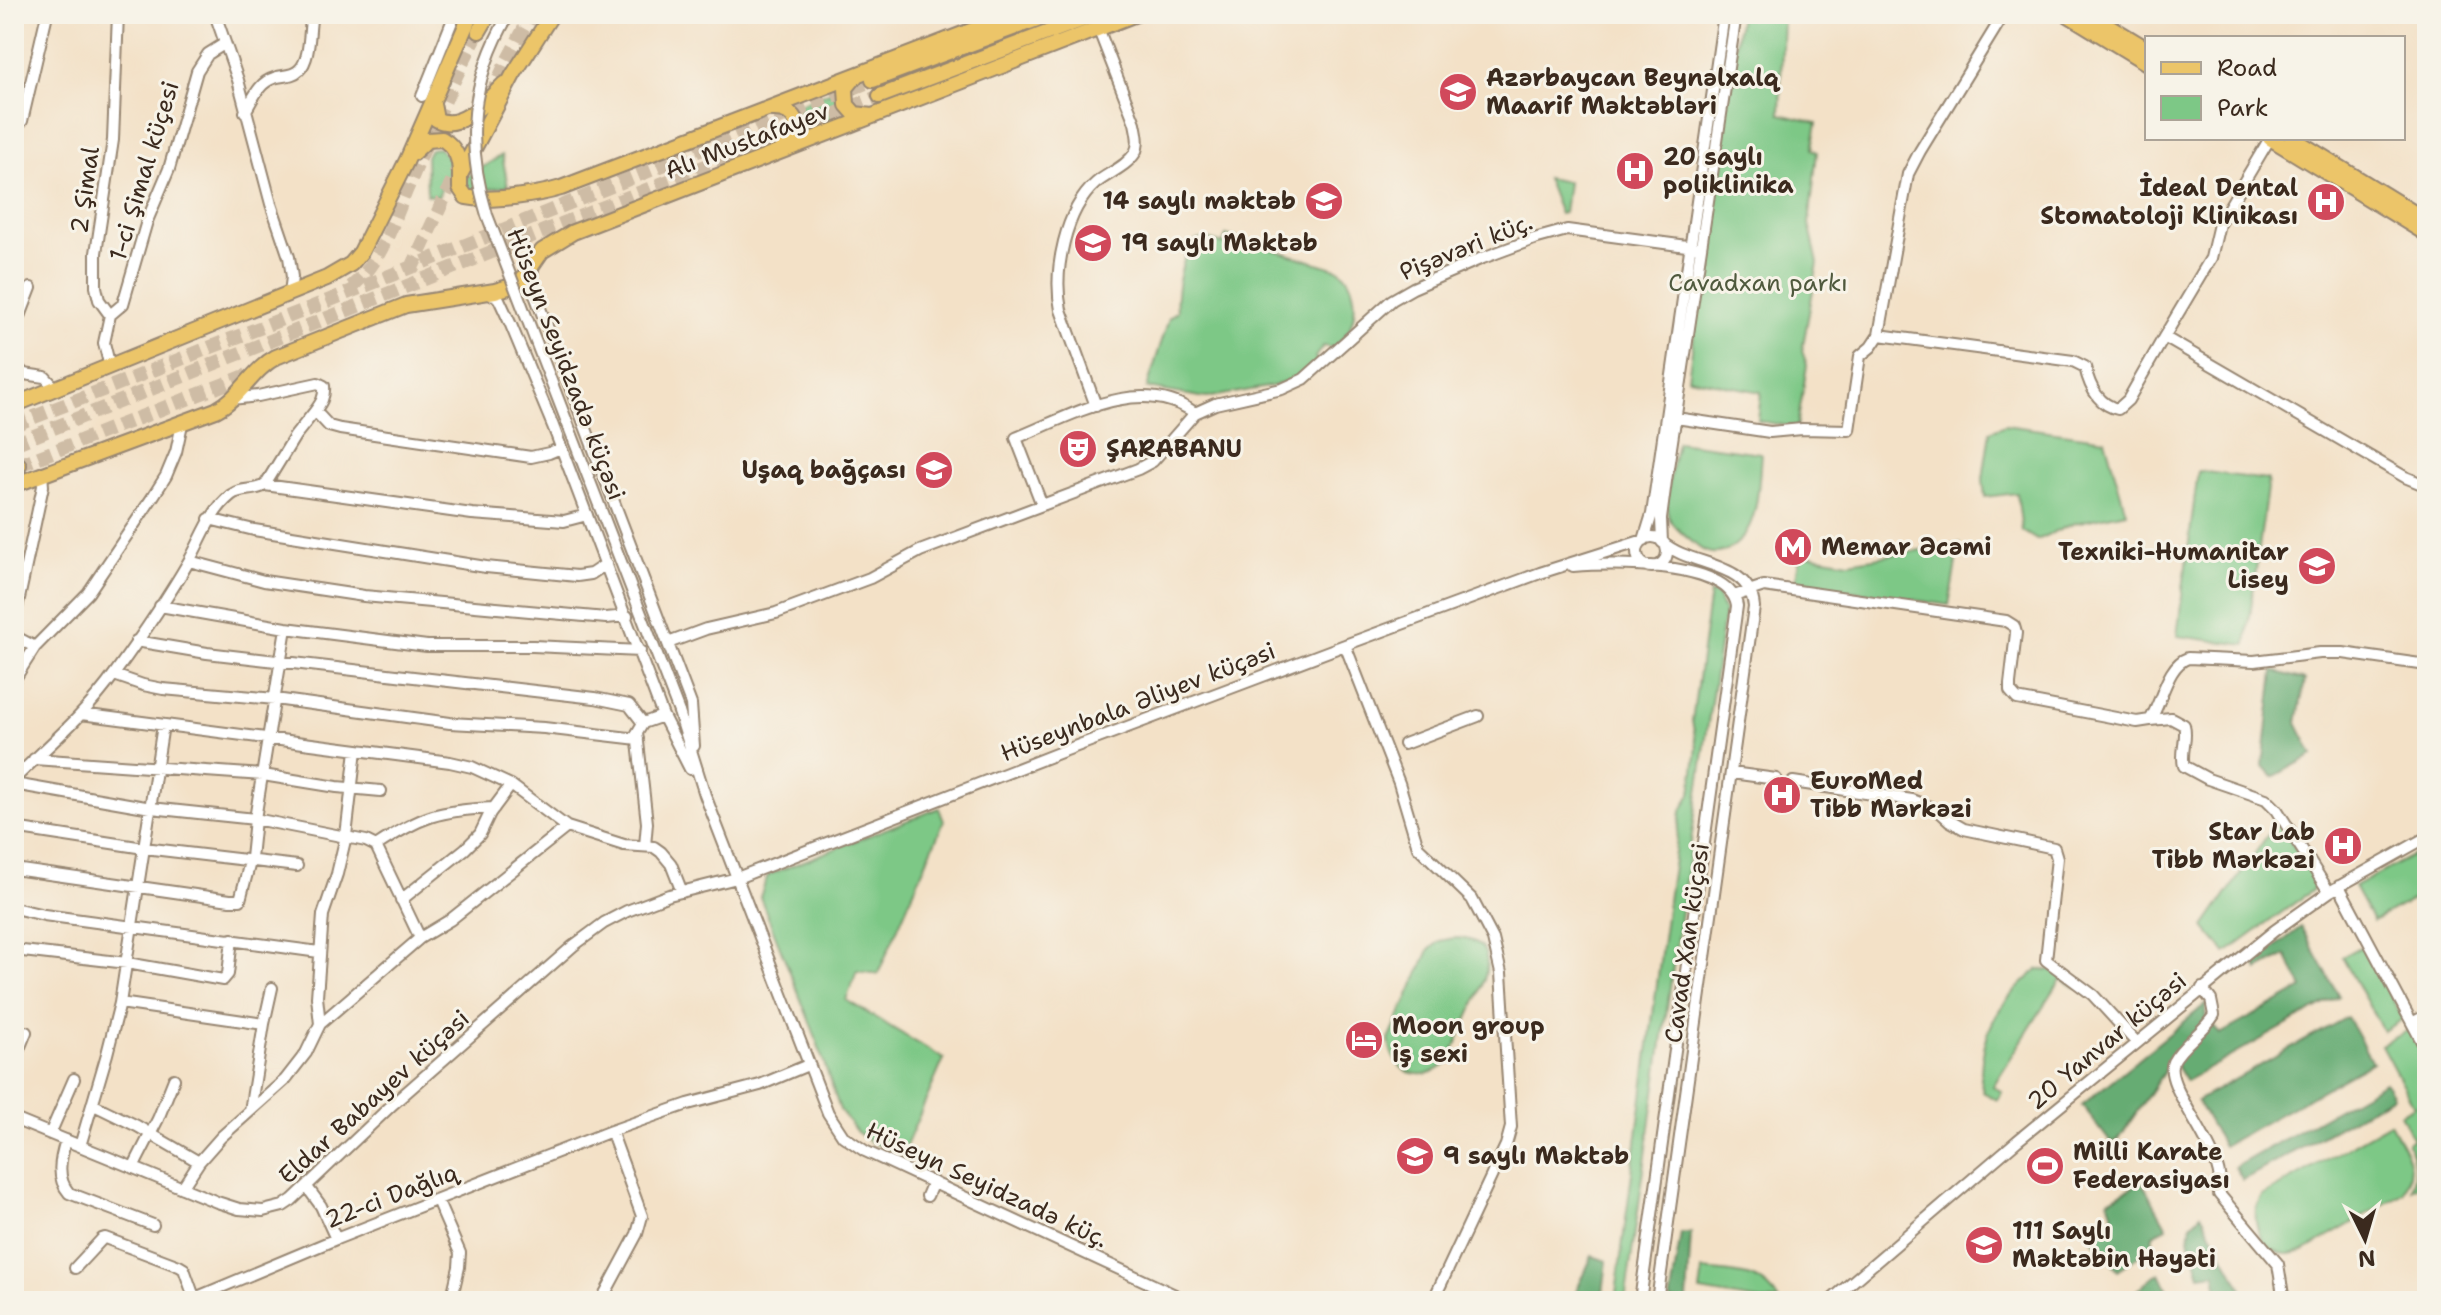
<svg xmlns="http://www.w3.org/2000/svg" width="2441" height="1315" viewBox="0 0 2441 1315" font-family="'Shantell Sans',sans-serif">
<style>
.green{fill:#7dc886;stroke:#5c7952;stroke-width:2}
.forest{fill:#66ac73;stroke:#506b48;stroke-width:2}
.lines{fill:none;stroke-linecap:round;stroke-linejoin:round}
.major-tunnel{stroke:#cebca5;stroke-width:14;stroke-dasharray:14 7;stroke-linecap:butt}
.minor-casing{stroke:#978672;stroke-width:14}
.major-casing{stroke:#978672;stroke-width:18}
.minor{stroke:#fff;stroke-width:10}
.major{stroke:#ecc569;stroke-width:14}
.minor-bridge-casing{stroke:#978672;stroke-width:14;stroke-linecap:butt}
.minor-bridge{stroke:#fff;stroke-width:10}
.labels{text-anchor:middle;stroke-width:6;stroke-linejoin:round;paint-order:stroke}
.poi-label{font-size:24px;font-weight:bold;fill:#3b2a1e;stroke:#f7f3e8;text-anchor:start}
.street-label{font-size:24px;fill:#3b2a1e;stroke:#f7f3e8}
.park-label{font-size:24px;fill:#4f593d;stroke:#f7f3e8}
</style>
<rect width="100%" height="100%" fill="#f7f3e8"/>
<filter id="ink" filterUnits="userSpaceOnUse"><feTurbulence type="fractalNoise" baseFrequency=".0125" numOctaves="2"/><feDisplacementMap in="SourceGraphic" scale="16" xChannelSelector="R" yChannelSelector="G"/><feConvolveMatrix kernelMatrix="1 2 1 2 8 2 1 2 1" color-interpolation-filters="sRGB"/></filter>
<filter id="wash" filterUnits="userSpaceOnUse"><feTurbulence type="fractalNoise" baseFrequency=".006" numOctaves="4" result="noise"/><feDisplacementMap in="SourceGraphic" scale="32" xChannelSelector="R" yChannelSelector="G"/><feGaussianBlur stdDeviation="1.8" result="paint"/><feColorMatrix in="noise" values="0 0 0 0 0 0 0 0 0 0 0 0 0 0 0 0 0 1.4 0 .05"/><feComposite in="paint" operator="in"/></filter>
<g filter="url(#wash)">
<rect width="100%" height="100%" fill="#f3e1c7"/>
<!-- green -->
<path class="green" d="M1740 14H1783L1780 114 1817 123 1812 149 1817 152 1809 224 1818 263 1802 351 1807 365 1797 427 1758 421 1761 392 1688 378Z
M836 89 848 119 809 135 797 105Z
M438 148C461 166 446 175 438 197L427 195 426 156 430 149Z
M502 155 508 186 472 192 467 189 465 178Z
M1546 178 1568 182 1564 213 1560 214Z
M1226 235 1340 270C1356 282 1358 309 1350 327 1347 335 1340 341 1333 348L1323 346 1315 357 1318 362 1295 379 1273 386 1206 398 1147 388 1169 318 1177 311C1175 295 1182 247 1198 240 1205 237 1216 242 1223 244Z
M2005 425 2105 439 2126 512 2075 523 2037 540 2022 531 2017 493 1985 497 1983 479 1990 431Z
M1677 442 1761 453C1758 485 1761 535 1725 551 1715 555 1705 553 1697 546 1688 538 1672 527 1668 515 1663 498 1674 460 1677 442Z
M2198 471 2268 480 2246 645 2177 636Z
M1959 544 1949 605 1795 583 1800 554 1849 562Z
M1710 593 1718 596 1724 612 1625 1301H1615L1670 886 1681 812 1691 794 1697 747 1692 721Z
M939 808 944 821 878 974 857 971 846 1000 944 1059 902 1155 871 1142 857 1132 840 1110 813 1030 760 897 768 875Z
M2278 820 2318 886 2226 953 2204 927Z
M2427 848V892L2373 921 2354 887Z
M1454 938C1508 938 1482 988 1469 1016 1462 1031 1455 1047 1448 1063 1422 1084 1392 1075 1389 1040L1429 950 1440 941Z
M2364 945 2403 1019 2383 1031 2342 957Z
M2038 969 2051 970 2076 988 2061 979 1993 1086 2002 1092 1997 1100 1983 1092C1980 1081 1981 1072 1982 1060 1987 1017 2007 997 2038 969Z
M2410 1029 2427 1061V1180L2411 1189C2416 1171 2417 1160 2407 1143L2413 1139 2400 1114 2414 1106 2381 1045Z
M2390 1123C2405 1152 2418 1161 2403 1193L2304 1251C2295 1253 2286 1256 2278 1252 2257 1244 2249 1213 2262 1196Z
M1703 1270C1735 1274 1762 1271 1779 1301H1761L1700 1291Z"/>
<!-- forest -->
<path class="forest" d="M2274 671 2305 680 2297 723 2313 755 2273 777 2263 766Z
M2301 927 2339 996 2186 1081 2175 1063 2169 1064 2118 1140 2111 1143 2082 1105 2206 1004 2207 1020 2220 1034 2303 988 2286 955 2258 970 2255 963Z
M2347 1017 2372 1062 2223 1146 2197 1101Z
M2385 1082 2393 1096 2243 1180 2235 1167Z
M2142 1182 2167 1227 2153 1234 2152 1247 2118 1270 2089 1235 2113 1215 2108 1200Z
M2201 1214 2245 1294 2243 1301H2219L2215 1273 2200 1275 2189 1239 2191 1224Z
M1681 1233H1691L1687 1301H1670Z
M1592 1256 1607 1261 1602 1301H1572Z
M2160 1273 2173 1301H2137L2135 1292 2153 1276Z"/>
</g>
<g filter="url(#ink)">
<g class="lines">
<!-- major-tunnel -->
<path class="major-tunnel" d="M473 136 506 63 532 14
M411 270 461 162
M351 287C382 263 394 218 409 184 431 133 452 80 479 31
M14 425 325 302 873 80
M14 444 880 96
M19 465 258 371"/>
<defs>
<path id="minor" d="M215 14 238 80 271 204 289 257 292 277 290 293
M422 96 455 14
M245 112C253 99 259 82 274 78 282 75 292 77 299 70 310 60 309 34 311 20L310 14
M22 121 47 14
M2270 138 2219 224 2211 258 2164 337 2405 477 2427 486
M533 268 531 283 535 295 691 704 694 746
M488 294 495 295 499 299 511 325 553 426 663 716 690 769
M110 315 123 304 147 221 169 169 197 71 208 54 224 44
M1879 335 2073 361 2085 367C2089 385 2098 405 2118 409L2128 400 2164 337
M14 342 19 319 31 288
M14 364 24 374 45 377 56 389
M110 367 104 343 110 315 99 300 96 287V253L113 140 118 14
M232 399 258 396 318 383 324 386C325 397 321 403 315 411L329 426 340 429 531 457 549 453 561 448
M1096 406 1061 310C1053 271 1065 210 1096 183 1108 173 1126 167 1135 153 1140 144 1137 133 1135 123L1098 28
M1676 418 1770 432 1802 429 1849 430 1860 356 1871 347 1879 335 1908 174 1920 151 2004 14
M265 485 295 436 315 411
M1042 505 1016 438C1071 416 1139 374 1195 413
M209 519 254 530 486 567 577 576 591 574 606 564
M1637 552a15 15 0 1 1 30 0a15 15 0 1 1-30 0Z
M189 561 264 581 364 596 606 618 627 616
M1573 566C1609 563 1730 560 1737 606L1640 1301
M1734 596 1764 586 2006 621 2014 626 2016 633 2010 684V691L2017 699 2137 722 2150 720C2162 702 2167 665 2188 658L2254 661 2320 653H2343L2427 665
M160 606 286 628 427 646H533L640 651
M14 622 43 486 42 474
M14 636 35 647
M136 641 207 653 595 698 629 705 643 723
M668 643 706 629 776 613 870 578 920 551 1138 469 1153 461 1195 413 1215 404 1282 389 1304 379 1392 300 1413 288 1480 259 1534 239 1567 230 1694 247
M1345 645 1399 783 1418 847 1472 899 1493 939 1501 973 1511 1127 1506 1145 1433 1301
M114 675 143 685 163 689 275 699 450 723 544 728 638 739
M14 680 35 647 88 593 154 495 166 476 176 452 182 424
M679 712 705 795 828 1113 843 1136 865 1151 1188 1301
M81 714 450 762 472 767 511 785 567 827 624 845 654 847 661 852 671 864 682 892
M2150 720 2171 718 2184 725C2188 738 2180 753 2184 766L2208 779 2266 799 2277 810 2329 892
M1404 744 1478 716
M34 759 263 775 337 787 381 791
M1732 773 1776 779
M14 779C49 745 87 713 115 673 141 637 167 599 189 561 203 537 209 513 231 495 241 487 254 492 265 485L472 514 564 521 587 515
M1793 782 1912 800 1938 810 1950 821 1964 829 2054 848 2057 858 2046 960 2093 995 2137 1043
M14 784 151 808 255 819 366 841 376 846 420 938
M14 828 144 848 297 866
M376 846C421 816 439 810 494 808
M645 846 647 823 637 733 643 723 663 716
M14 869 230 900H240L251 858 255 819 286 628
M2339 886 2427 1051
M401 900 465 849 480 834 490 813 511 785
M14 908 44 915 319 952
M14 950 127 963 223 980 228 974 232 939
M2202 988 2211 1000 2214 1015C2203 1033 2182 1044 2173 1062 2161 1087 2230 1154 2219 1194L2278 1264 2284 1301
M120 1003 264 1024 250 1111
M2412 1023 2427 1015
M264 1024 272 988
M320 1024 317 997 323 915 337 874 346 836 356 750
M14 1061 26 1032
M92 1104 137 1126 199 1162
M14 1119 217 1202 239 1209 263 1211 283 1206 292 1200 393 1104 573 946 604 923 627 911 669 895 737 878 1061 752 1345 645 1540 573 1644 540 1652 514 1724 14
M50 1134 74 1079
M66 1140C60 1159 56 1178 69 1193L153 1225
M80 1146 107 1054 120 1003 163 725
M133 1168 158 1119 174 1079
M307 1187 321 1206 336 1239
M182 1188 199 1162 221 1137 285 1080 306 1053 320 1024 420 938 450 920 567 827
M927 1196 933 1182
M437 1200 460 1253 459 1267 451 1301
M75 1268 102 1239 105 1238 179 1266 184 1269 194 1297
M188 1301 336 1239 611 1131 688 1104 760 1085 808 1065
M601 1301 637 1234 642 1216 611 1131
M1657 1301 1754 607C1750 560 1692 568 1662 542L1661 519 1666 481 1736 14
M1830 1301 2017 1141 2274 931 2329 892 2427 837"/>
<path id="major" d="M552 14 513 75 460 175V188L466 197C490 202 538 195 561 188L1015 14
M2067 14 2147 63
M2089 14 2147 49
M479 31 489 14
M856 76 846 88 847 105 855 114 872 116
M873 80 1051 14
M880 96 1097 14
M433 104 436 119C460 133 488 100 504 84
M771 109C799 107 805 133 783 148
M2270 138 2427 234
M2292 138 2427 221
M412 154 427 140 442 139C456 147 460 159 460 175
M14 405 327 278 351 264 361 252 407 160 471 14
M14 467 19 465
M14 485 216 410C241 397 252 370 276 357L406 305 495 291 512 286 522 280 542 251 573 232 1136 14"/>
</defs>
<!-- minor casing -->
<use href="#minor" class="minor-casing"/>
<!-- major casing -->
<use href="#major" class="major-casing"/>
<!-- minor -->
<use href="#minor" class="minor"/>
<!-- major -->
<use href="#major" class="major"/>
<defs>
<path id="minor-bridge" d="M509 14C470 81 465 141 487 215L679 712"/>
</defs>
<!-- minor-bridge casing -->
<use href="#minor-bridge" class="minor-bridge-casing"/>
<!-- minor-bridge -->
<use href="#minor-bridge" class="minor-bridge"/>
</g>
</g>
<!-- icons -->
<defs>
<symbol id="school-disc" viewBox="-11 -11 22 22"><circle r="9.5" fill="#d1495b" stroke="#f7f3e8"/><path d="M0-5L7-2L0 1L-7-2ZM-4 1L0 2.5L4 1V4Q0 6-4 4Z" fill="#fff"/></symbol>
<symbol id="hospital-disc" viewBox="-11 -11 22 22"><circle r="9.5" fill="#d1495b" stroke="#f7f3e8"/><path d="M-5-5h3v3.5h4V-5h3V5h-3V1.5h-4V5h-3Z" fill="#fff"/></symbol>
<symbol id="theatre-disc" viewBox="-11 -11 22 22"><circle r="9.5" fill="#d1495b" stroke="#f7f3e8"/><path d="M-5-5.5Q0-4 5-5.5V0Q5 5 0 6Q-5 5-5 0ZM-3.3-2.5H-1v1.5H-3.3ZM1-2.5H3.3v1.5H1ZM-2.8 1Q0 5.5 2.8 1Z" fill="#fff"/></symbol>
<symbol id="metro-disc" viewBox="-11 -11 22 22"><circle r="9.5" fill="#d1495b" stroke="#f7f3e8"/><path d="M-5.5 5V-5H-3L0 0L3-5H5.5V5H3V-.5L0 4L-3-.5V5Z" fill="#fff"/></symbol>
<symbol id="hotel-disc" viewBox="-11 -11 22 22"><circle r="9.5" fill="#d1495b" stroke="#f7f3e8"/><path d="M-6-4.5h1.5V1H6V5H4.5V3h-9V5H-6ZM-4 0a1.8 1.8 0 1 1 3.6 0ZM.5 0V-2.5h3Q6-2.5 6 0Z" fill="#fff"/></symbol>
<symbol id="stadium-disc" viewBox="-11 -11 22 22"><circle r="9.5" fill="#d1495b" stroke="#f7f3e8"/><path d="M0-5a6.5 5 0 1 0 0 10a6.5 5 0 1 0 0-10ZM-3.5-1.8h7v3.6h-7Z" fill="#fff"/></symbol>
</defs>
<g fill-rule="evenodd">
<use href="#school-disc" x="1436" y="70" width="44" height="44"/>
<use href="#hospital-disc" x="1613" y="149" width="44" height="44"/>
<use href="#school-disc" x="1302" y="179" width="44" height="44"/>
<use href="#hospital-disc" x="2304" y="180" width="44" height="44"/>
<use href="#school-disc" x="1071" y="221" width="44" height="44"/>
<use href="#theatre-disc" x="1056" y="427" width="44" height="44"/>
<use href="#school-disc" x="912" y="448" width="44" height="44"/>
<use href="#metro-disc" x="1771" y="525" width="44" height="44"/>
<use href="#school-disc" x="2295" y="544" width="44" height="44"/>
<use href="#hospital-disc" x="1760" y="773" width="44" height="44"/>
<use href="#hospital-disc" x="2321" y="824" width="44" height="44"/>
<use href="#hotel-disc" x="1342" y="1018" width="44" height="44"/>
<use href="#school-disc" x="1393" y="1134" width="44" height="44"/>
<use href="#stadium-disc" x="2023" y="1144" width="44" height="44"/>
<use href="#school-disc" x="1962" y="1223" width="44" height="44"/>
</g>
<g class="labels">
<!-- poi labels -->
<g class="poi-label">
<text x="1486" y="86">Azərbaycan Beynəlxalq<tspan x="1486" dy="28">Maarif Məktəbləri</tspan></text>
<text x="1663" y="165">20 saylı<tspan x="1663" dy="28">poliklinika</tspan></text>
<text x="2298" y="196" text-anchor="end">İdeal Dental<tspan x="2298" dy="28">Stomatoloji Klinikası</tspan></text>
<text x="1296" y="209" text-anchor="end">14 saylı məktəb</text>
<text x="1121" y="251">19 saylı Məktəb</text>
<text x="1106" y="457">ŞARABANU</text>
<text x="906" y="478" text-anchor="end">Uşaq bağçası</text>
<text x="1821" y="555">Memar Əcəmi</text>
<text x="2289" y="560" text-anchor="end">Texniki-Humanitar<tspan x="2289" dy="28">Lisey</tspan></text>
<text x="1810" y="789">EuroMed<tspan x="1810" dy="28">Tibb Mərkəzi</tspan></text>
<text x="2315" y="840" text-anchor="end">Star Lab<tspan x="2315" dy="28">Tibb Mәrkәzi</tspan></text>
<text x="1392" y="1034">Moon group<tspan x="1392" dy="28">iş sexi</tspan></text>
<text x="2073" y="1160">Milli Karate<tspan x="2073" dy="28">Federasiyası</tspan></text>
<text x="1443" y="1164">9 saylı Məktəb</text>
<text x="2012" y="1239">111 Saylı<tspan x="2012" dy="28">Məktəbin Həyəti</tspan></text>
</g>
<!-- street labels -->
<g class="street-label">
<text transform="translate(747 141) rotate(-21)" y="8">Alı Mustafayev</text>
<text transform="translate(144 171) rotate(-73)" y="8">1-ci Şimal küçesi</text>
<text transform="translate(85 190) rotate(-82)" y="8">2 Şimal</text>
<text transform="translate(1466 247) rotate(-22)" y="8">Pişəvəri küç.</text>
<text transform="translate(566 364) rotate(69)" y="8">Hüseyn Seyidzadə küçəsi</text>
<text transform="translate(1138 702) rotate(-21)" y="8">Hüseynbala Əliyev küçəsi</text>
<text transform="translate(1687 943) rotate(-82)" y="8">Cavad Xan küçəsi</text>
<text transform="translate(2107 1041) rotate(-40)" y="8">20 Yanvar küçəsi</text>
<text transform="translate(374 1097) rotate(-42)" y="8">Eldar Babayev küçəsi</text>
<text transform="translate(987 1185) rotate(25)" y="8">Hüseyn Seyidzadə küç.</text>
<text transform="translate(391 1196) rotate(-21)" y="8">22-ci Dağlıq</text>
</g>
<!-- park labels -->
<g class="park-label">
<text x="1758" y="291">Cavadxan parkı</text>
</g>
</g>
<!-- margin -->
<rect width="2441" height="1315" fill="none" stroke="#f7f3e8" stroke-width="48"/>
<!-- legend -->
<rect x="2145" y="36" width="260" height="104" fill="#f7f3e8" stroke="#aca397" stroke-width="2"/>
<rect x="2161" y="62" width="40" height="12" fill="#ecc569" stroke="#aca397" stroke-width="2"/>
<text x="2217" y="76" font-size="24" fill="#3b2a1e">Road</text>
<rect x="2161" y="96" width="40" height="24" fill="#7dc886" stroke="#aca397" stroke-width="2"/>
<text x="2217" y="116" font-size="24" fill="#3b2a1e">Park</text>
<!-- north arrow -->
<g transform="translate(2365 1239) rotate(175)" stroke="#f7f3e8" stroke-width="6" paint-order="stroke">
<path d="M0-6L14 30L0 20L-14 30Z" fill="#3b2a1e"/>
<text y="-12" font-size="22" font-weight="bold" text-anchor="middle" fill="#3b2a1e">N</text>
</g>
</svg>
